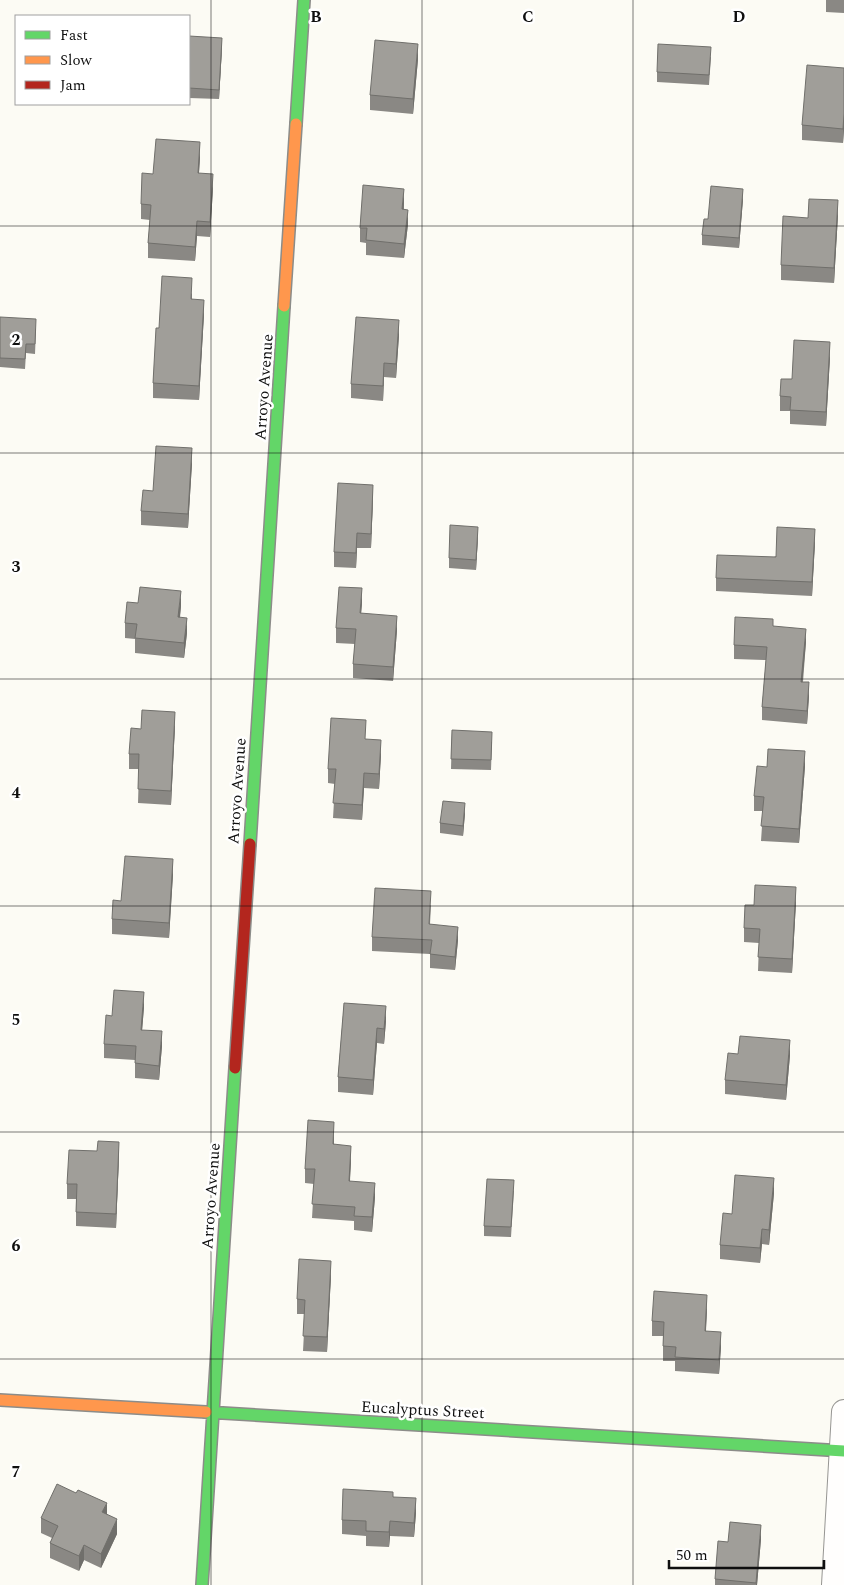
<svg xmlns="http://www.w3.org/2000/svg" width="844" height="1585" viewBox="0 0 844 1585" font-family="Spectral,serif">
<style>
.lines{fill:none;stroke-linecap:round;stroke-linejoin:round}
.street-casing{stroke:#969592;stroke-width:26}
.fast-casing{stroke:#8c8c89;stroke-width:14}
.slow-casing{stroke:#8c8c89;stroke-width:14}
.jam-casing{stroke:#8c8c89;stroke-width:14}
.street{stroke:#fffefd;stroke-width:24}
.fast{stroke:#63d668;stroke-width:11}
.slow{stroke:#ff974d;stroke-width:11}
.jam{stroke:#b3261e;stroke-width:11}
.wall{fill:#8a8884}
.shaded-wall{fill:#706f6b}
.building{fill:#a09e99;stroke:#706f6b}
.grid{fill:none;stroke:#0f0f0f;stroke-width:1;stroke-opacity:0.55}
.labels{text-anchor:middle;stroke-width:5;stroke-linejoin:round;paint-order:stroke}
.street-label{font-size:16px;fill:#0f0f0f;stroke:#fff}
.grid-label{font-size:16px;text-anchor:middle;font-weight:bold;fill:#0f0f0f;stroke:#fff;stroke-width:5;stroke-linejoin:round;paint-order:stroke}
</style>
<rect width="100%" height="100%" fill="#fcfbf4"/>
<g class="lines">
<defs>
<path id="street" d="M834 1585 844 1412"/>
<path id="fast" d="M296 124 304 0
M250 844 284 306
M206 1412 844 1451
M202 1585 235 1068"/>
<path id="slow" d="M284 306 296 124
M0 1400 206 1412"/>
<path id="jam" d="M235 1068 250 844"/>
</defs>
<!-- street casing -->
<use href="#street" class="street-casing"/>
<!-- fast casing -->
<use href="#fast" class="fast-casing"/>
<!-- slow casing -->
<use href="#slow" class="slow-casing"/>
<!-- jam casing -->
<use href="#jam" class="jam-casing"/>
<!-- street -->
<use href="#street" class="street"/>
<!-- fast -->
<use href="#fast" class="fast"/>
<!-- slow -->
<use href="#slow" class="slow"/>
<!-- jam -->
<use href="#jam" class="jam"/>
</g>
<!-- wall -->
<path class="wall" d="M826 0H844V13L826 12Z
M189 36 222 48 219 99 189 98Z
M711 57 709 85 657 82V72Z
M418 59 413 114 370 110V95Z
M844 68V128L843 143 802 140V125Z
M200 157 199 173 213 188 210 237 197 236 195 261 148 258V243L150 220 141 219V204L153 174Z
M743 199 739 248 702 245V235L708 219Z
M404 203V209L408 224 404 258 366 255V243L360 242V228Z
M838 215 834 283 781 280V265L808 218Z
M192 293V299L204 314 199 400 153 398V383L159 328Z
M0 317 36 329 35 354 26 353 25 369 0 367Z
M399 335 396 378 384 377 383 401 351 398V384Z
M830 357 826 426 790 424V411H780V396L792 379Z
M192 463 188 528 141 525V511L153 491Z
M373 499 371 548H357L356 568 334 567V552Z
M478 537 476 570 449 568V558Z
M815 542 812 596 716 591V578Z
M362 603 361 613 397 630 393 681 353 678V664L355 644 336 643V628Z
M181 606 180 618 187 633 184 658 135 653V639L125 638V623Z
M773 626 806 642 803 682 809 696 807 724 762 720V707L766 660 734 659V645Z
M175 726 171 805 138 803 139 769H129V754L141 729Z
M452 730 492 742 491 770 451 769Z
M366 739 381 754 379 789 364 788 362 820 333 818 335 784 328 783V769Z
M805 766 799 843 761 841 763 811H754V796L767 767Z
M465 813 463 836 440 833V823Z
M173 874 169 938 112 934V919L121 901Z
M796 902 792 973 758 971 759 943 744 942V928L754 905Z
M431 905 430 924 458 940 455 970 430 968V954L372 951V937Z
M344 1003 386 1021 384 1044 377 1043 373 1095 338 1092V1077Z
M144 1007 142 1030 162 1046 159 1080 135 1078V1060L104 1058V1044L112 1016Z
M738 1054 790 1055 786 1100 725 1094V1080Z
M334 1136V1144L351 1160 350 1181 375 1197 372 1232 354 1230V1221L312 1218 314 1184 305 1183V1169Z
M97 1151 119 1156 116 1228 76 1226V1199H67V1184Z
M514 1190 511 1237 484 1236V1226Z
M774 1193 769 1245 762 1244 760 1263 720 1259V1245L732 1214Z
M331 1275 327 1352 303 1351 305 1314H297V1299Z
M707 1309 706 1331 721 1347 719 1374 675 1371V1361H663V1336H652V1321Z
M393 1497 416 1513 414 1537 390 1536 389 1547 366 1546V1536L342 1534V1520Z
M107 1514 117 1534 101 1568 84 1560 79 1571 50 1558V1543L52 1538 41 1533V1518Z
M761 1539 757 1585H715V1579L728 1542Z"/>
<!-- shaded-wall -->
<path class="shaded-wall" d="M222 38V48L219 99V90Z
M418 44V59L413 114V99Z
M844 114V128L843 143V129Z
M200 142V157L198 187V173Z
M213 174V188L210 237V222Z
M404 189V203L402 224V209Z
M743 189V199L739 248V238Z
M838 200V215L834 283V268Z
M408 210V224L404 258V244Z
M197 221V236L195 261V247Z
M204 300V314L199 400V386Z
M399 320V335L396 378V364Z
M830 342V357L826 426V412Z
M384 363V377L383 401V386Z
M192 448V463L188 528V514Z
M373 485V499L371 548V534Z
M478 527V537L476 570V560Z
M815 529V542L812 596V582Z
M357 533V548L356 568V553Z
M362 588V603L360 627V613Z
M181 591V606L178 632V617Z
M397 616V630L393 681V667Z
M187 618V633L184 658V643Z
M806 629V642L801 695V682Z
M809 682V696L807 724V711Z
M175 712V726L171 805V791Z
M381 740V754L379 789V774Z
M805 751V766L799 843V829Z
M364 773V788L362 820V805Z
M465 803V813L463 836V826Z
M173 859V874L169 938V923Z
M796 887V902L792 973V959Z
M458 927V940L455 970V957Z
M144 992V1007L141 1044V1030Z
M386 1006V1021L384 1044V1029Z
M377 1028V1043L373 1095V1080Z
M162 1031V1046L159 1080V1066Z
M790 1040V1055L786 1100V1085Z
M334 1122V1136L333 1159V1144Z
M119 1142V1156L116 1228V1214Z
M351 1146V1160L349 1195V1181Z
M774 1178V1193L769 1245V1230Z
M375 1183V1197L372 1232V1217Z
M762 1229V1244L760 1263V1248Z
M331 1261V1275L327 1352V1337Z
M707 1295V1309L705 1346V1331Z
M721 1332V1347L719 1374V1360Z
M416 1498V1513L414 1537V1523Z
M107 1503V1518L102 1512Z
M117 1519V1534L101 1568V1554Z
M390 1521V1536L389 1547V1532Z
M761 1525V1539L757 1585H756Z
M84 1545V1560L79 1571V1556Z"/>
<!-- building -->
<path class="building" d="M189 36 222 38 219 90 189 88Z
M375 40 418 44 413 99 370 95Z
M658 44 711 47 709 75 657 72Z
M807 65 844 68V114L843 129 802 125Z
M156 139 200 142 198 173 213 174 210 222 197 221 195 247 148 243 151 205 141 204 142 173 153 174Z
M363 185 404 189 402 209 408 210 404 244 366 240 367 228H360Z
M711 186 743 189 739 238 702 235 704 219H708Z
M809 199 838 200 834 268 781 265 783 216 808 218Z
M162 276 192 278 191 299 204 300 199 386 153 383 156 328H159Z
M0 317 36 319 35 344H26L25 359 0 358Z
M356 317 399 320 396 364 384 363 383 386 351 384Z
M794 340 830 342 826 412 790 410 791 397 780 396 781 379H792Z
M156 446 192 448 188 514 141 511 143 490 153 491Z
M338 483 373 485 371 534 357 533 356 553 334 552Z
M450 525 478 527 476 560 449 558Z
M777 527 815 529 812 582 716 578 717 555 776 557Z
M140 587 181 591 178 617 187 618 184 643 135 638 137 624 125 623 127 602 138 603Z
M339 587 362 588 360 613 397 616 393 667 353 664 356 629 336 628Z
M735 617 773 619V626L806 629 801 682H809L807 711 762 707 767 647 734 645Z
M142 710 175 712 171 791 138 789 139 754H129L131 728 141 729Z
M331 718 366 720 365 739 381 740 379 774 364 773 362 805 333 803 336 769H328Z
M452 730 492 732 491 760 451 759Z
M768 749 805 751 799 829 761 826 764 797 754 796 757 766 767 767Z
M443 801 465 803 463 826 440 823Z
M125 856 173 859 169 923 112 919 113 900 121 901Z
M755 885 796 887 792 959 758 957 760 929 744 928 745 905H754Z
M375 888 431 891 429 924 458 927 455 957 430 954 432 940 372 937Z
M114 990 144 992 141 1030 162 1031 159 1066 135 1063 136 1046 104 1044 106 1015 112 1016Z
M344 1003 386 1006 384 1029 377 1028 373 1080 338 1077Z
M740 1036 790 1040 786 1085 725 1080 728 1053 738 1054Z
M308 1120 334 1122 333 1144 351 1146 349 1181 375 1183 372 1217 354 1216 355 1207 312 1204 315 1169H305Z
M98 1141 119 1142 116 1214 76 1212 77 1184H67L69 1150 97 1151Z
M735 1175 774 1178 769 1230 762 1229 760 1248 720 1245 723 1213 732 1214Z
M487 1179 514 1180 511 1227 484 1226Z
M299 1259 331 1261 327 1337 303 1336 305 1300 297 1299Z
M654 1291 707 1295 705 1331 721 1332 719 1360 675 1357 676 1347 663 1346 664 1322 652 1321Z
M57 1484 76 1493 78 1490 107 1503 102 1512 117 1519 101 1554 84 1545 79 1556 50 1543 58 1526 41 1518Z
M343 1489 393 1492V1497L416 1498 414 1523 390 1521 389 1532 366 1531V1521L342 1520Z
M730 1522 761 1525 756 1583 715 1579 718 1541 728 1542Z"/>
<!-- grid -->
<path class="grid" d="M211 0V1585M422 0V1585M633 0V1585M0 226H844M0 453H844M0 679H844M0 906H844M0 1132H844M0 1359H844"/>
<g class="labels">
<!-- street labels -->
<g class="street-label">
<text transform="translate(263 387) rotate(-86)" y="6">Arroyo Avenue</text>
<text transform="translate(236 791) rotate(-86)" y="6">Arroyo Avenue</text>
<text transform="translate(210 1196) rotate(-86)" y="6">Arroyo Avenue</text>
<text transform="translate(423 1409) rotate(3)" y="6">Eucalyptus Street</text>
</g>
</g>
<g class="grid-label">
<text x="316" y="22">B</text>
<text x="528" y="22">C</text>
<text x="739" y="22">D</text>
<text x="16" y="345">2</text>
<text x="16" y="572">3</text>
<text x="16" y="798">4</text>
<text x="16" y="1025">5</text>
<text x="16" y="1251">6</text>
<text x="16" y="1477">7</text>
</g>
<!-- legend -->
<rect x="15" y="15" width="175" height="90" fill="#ffffff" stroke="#9f9f9f"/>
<rect x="25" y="31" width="25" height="8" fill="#63d668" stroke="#9f9f9f"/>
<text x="60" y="40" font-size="15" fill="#0f0f0f">Fast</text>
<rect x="25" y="56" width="25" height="8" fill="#ff974d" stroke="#9f9f9f"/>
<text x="60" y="65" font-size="15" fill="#0f0f0f">Slow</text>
<rect x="25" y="81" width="25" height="8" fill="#b3261e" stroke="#9f9f9f"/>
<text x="60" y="90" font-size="15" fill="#0f0f0f">Jam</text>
<!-- scale -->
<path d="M669 1560v8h155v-8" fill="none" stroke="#0f0f0f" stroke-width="2.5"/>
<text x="676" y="1560" font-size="15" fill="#0f0f0f" stroke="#ffffff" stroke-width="4" paint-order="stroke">50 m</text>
</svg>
